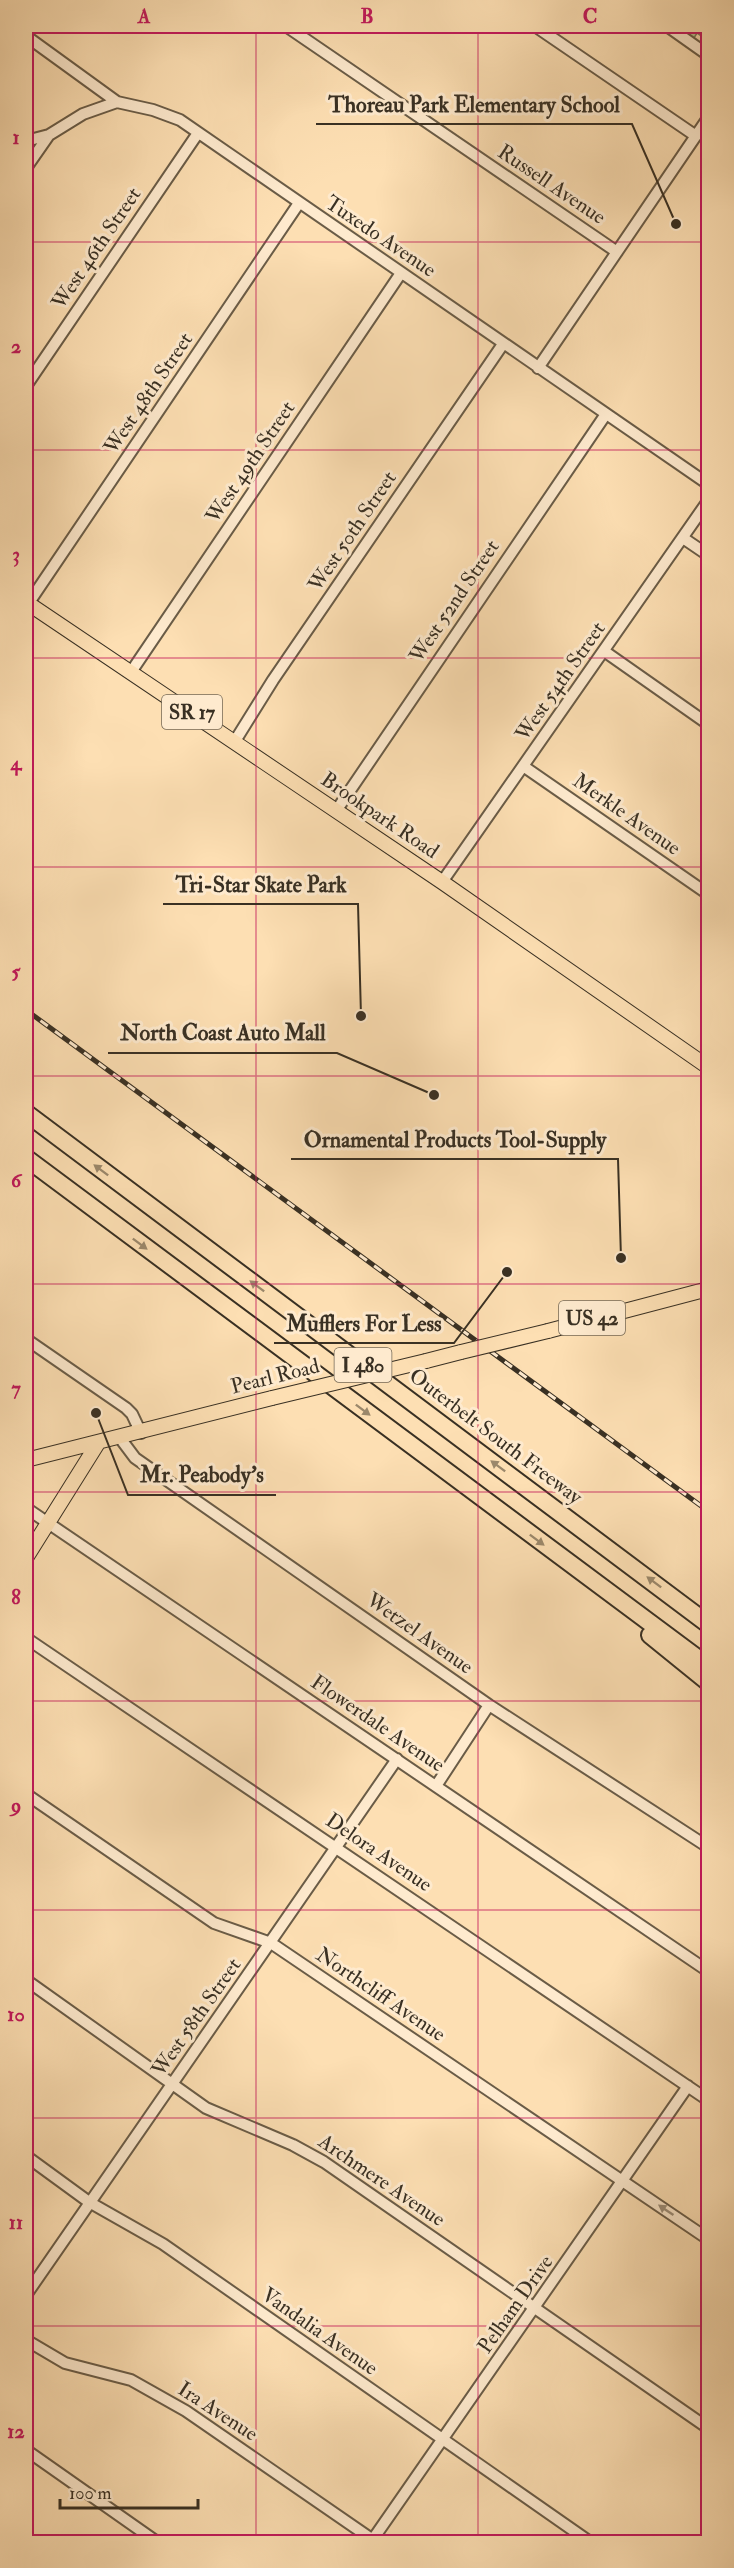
<svg xmlns="http://www.w3.org/2000/svg" width="734" height="2568" viewBox="0 0 734 2568" font-family="'IM FELL Double Pica',serif">
<style>
.green{fill:#bbc390;stroke:#7a7a5a;stroke-width:1.5}
.lines{fill:none;stroke-linecap:round;stroke-linejoin:round}
.minor-casing{stroke:#6a5c47;stroke-width:14}
.major-casing{stroke:#393023;stroke-width:16}
.highway-casing{stroke:#393023;stroke-width:20}
.minor{stroke:#feeace;stroke-width:10}
.major{stroke:#fddfb3;stroke-width:14}
.highway{stroke:#fddfb3;stroke-width:16}
.rail-casing{stroke:#393023;stroke-width:5}
.rail{stroke:#feeace;stroke-width:3;stroke-dasharray:9;stroke-linecap:butt}
.major-bridge-casing{stroke:#393023;stroke-width:16;stroke-linecap:butt}
.major-bridge{stroke:#fddfb3;stroke-width:14}
.oneway{fill:#9b886b}
.oneway2{fill:#9c8d78}
.grid{fill:none;stroke:#c2185b;stroke-width:1.5;stroke-opacity:0.55}
.labels{text-anchor:middle;stroke-width:6;stroke-linejoin:round;paint-order:stroke}
.shield{fill:#feeace;stroke:#746856;stroke-width:1.5}
.shield-label{font-size:20px;font-weight:bold;fill:#393023}
.street-label{font-size:21px;fill:#393023;stroke:#feeace}
.leader{fill:none;stroke:#393023;stroke-width:2}
.callout-dot{fill:#393023;stroke:#feeace;stroke-width:2}
.callout-label{font-size:22px;text-anchor:middle;font-weight:bold;fill:#393023;stroke:#feeace;stroke-width:6;stroke-linejoin:round;paint-order:stroke}
.neatline{fill:none;stroke:#c2185b;stroke-width:2}
.grid-label{font-size:20px;text-anchor:middle;font-weight:bold;fill:#c2185b}
</style>
<rect width="100%" height="100%" fill="#fddfb3"/>
<filter id="stains"><feTurbulence type="fractalNoise" baseFrequency=".00333" numOctaves="4"/><feColorMatrix values="0 0 0 0 .2 0 0 0 0 .09 0 0 0 0 .02 0 0 0 .5 -.17"/></filter>
<radialGradient id="worn" r=".72"><stop offset=".6" stop-color="#630" stop-opacity="0"/><stop offset="1" stop-color="#630" stop-opacity=".3"/></radialGradient>
<!-- green -->
<path class="green" d="M660 26H708V41L697 33 689 46Z"/>
<g class="lines">
<defs>
<path id="minor" d="M286 26 617 252
M535 26 696 136
M667 26 708 55
M26 36 117 102 153 110 180 120 708 484
M26 141 49 135 83 114 117 102
M26 168 49 135
M538 368 708 118
M26 386 198 133
M683 538 708 555
M28 604 299 203
M604 651 708 724
M131 672 401 273
M235 741 273 680 503 344
M523 766 708 894
M336 811 606 414
M442 882 708 501
M26 1339 126 1408 132 1414 141 1433
M120 1438 135 1458 489 1705 708 1847
M26 1508 708 1971
M26 1638 708 2100
M436 1786 489 1705
M26 1794 214 1923 271 1943 708 2239
M26 1980 206 2108 293 2145 324 2162 708 2428
M26 2156 89 2202 163 2244 590 2542
M26 2295 397 1759
M26 2340 65 2363 131 2380 186 2411 376 2542
M26 2450 157 2542
M371 2542 688 2086"/>
<path id="major" d="M26 602 442 882 708 1067
M548 1331 708 1289
M426 1361 461 1352
M26 1460 272 1398
M26 1558 98 1443"/>
<path id="highway" d="M26 1113 708 1624
M26 1158 708 1666
M650 1635 708 1682"/>
</defs>
<!-- minor casing -->
<use href="#minor" class="minor-casing"/>
<!-- major casing -->
<use href="#major" class="major-casing"/>
<!-- highway casing -->
<use href="#highway" class="highway-casing"/>
<!-- minor -->
<use href="#minor" class="minor"/>
<!-- major -->
<use href="#major" class="major"/>
<!-- highway -->
<use href="#highway" class="highway"/>
<defs>
<path id="rail" d="M26 1010 708 1511"/>
</defs>
<!-- rail casing -->
<use href="#rail" class="rail-casing"/>
<!-- rail -->
<use href="#rail" class="rail"/>
<defs>
<path id="major-bridge" d="M461 1352 548 1331
M272 1398 426 1361"/>
</defs>
<!-- major-bridge casing -->
<use href="#major-bridge" class="major-bridge-casing"/>
<!-- major-bridge -->
<use href="#major-bridge" class="major-bridge"/>
</g>
<!-- one-way arrows -->
<defs><path id="oneway-solid" d="M-6-.8H1V-3.2L6.5 0L1 3.2V.8H-6Z" transform="scale(1.5)"/></defs>
<g class="oneway">
<use href="#oneway-solid" transform="translate(101 1170) rotate(-143)"/>
<use href="#oneway-solid" transform="translate(140 1244) rotate(37)"/>
<use href="#oneway-solid" transform="translate(257 1286) rotate(-143)"/>
<use href="#oneway-solid" transform="translate(363 1410) rotate(37)"/>
<use href="#oneway-solid" transform="translate(498 1466) rotate(-143)"/>
<use href="#oneway-solid" transform="translate(537 1540) rotate(37)"/>
<use href="#oneway-solid" transform="translate(654 1582) rotate(-143)"/>
</g>
<use class="oneway2" href="#oneway-solid" transform="translate(666 2210) rotate(-146)"/>
<!-- grid -->
<path class="grid" d="M256 26V2542M478 26V2542M26 242H708M26 450H708M26 658H708M26 867H708M26 1076H708M26 1284H708M26 1492H708M26 1701H708M26 1910H708M26 2118H708M26 2326H708"/>
<g class="labels">
<!-- shield labels -->
<g class="shield">
<rect x="162" y="695" width="60" height="34" rx="4.5"/>
<rect x="559" y="1301" width="66" height="34" rx="4.5"/>
<rect x="334.5" y="1348" width="57" height="34" rx="4.5"/>
</g>
<g class="shield-label">
<text x="192" y="719">SR 17</text>
<text x="592" y="1325">US 42</text>
<text x="363" y="1372">I 480</text>
</g>
<!-- street labels -->
<g class="street-label">
<text transform="translate(552 184) rotate(34)" y="7">Russell Avenue</text>
<text transform="translate(381 236) rotate(34)" y="7">Tuxedo Avenue</text>
<text transform="translate(96 248) rotate(-56)" y="7">West 46th Street</text>
<text transform="translate(148 393) rotate(-56)" y="7">West 48th Street</text>
<text transform="translate(250 462) rotate(-56)" y="7">West 49th Street</text>
<text transform="translate(352 531) rotate(-56)" y="7">West 50th Street</text>
<text transform="translate(454 601) rotate(-56)" y="7">West 52nd Street</text>
<text transform="translate(560 681) rotate(-55)" y="7">West 54th Street</text>
<text transform="translate(627 814) rotate(35)" y="7">Merkle Avenue</text>
<text transform="translate(380 815) rotate(34)" y="7">Brookpark Road</text>
<text transform="translate(275 1376) rotate(-14)" y="7">Pearl Road</text>
<text transform="translate(496 1436) rotate(37)" y="7">Outerbelt South Freeway</text>
<text transform="translate(420 1633) rotate(35)" y="7">Wetzel Avenue</text>
<text transform="translate(378 1723) rotate(34)" y="7">Flowerdale Avenue</text>
<text transform="translate(379 1852) rotate(34)" y="7">Delora Avenue</text>
<text transform="translate(381 1994) rotate(34)" y="7">Northcliff Avenue</text>
<text transform="translate(196 2017) rotate(-55)" y="7">West 58th Street</text>
<text transform="translate(382 2180) rotate(34)" y="7">Archmere Avenue</text>
<text transform="translate(515 2304) rotate(-55)" y="7">Pelham Drive</text>
<text transform="translate(320 2331) rotate(35)" y="7">Vandalia Avenue</text>
<text transform="translate(218 2411) rotate(33)" y="7">Ira Avenue</text>
</g>
</g>
<!-- callouts -->
<path class="leader" d="M676 224L632 124H316M361 1016L358 904H163M434 1095L337 1053H108M621 1258L618 1159H291M507 1272L454 1343H274M96 1413L128 1495H276"/>
<g class="callout-dot">
<circle cx="676" cy="224" r="6"/>
<circle cx="361" cy="1016" r="6"/>
<circle cx="434" cy="1095" r="6"/>
<circle cx="621" cy="1258" r="6"/>
<circle cx="507" cy="1272" r="6"/>
<circle cx="96" cy="1413" r="6"/>
</g>
<g class="callout-label">
<text x="474" y="112">Thoreau Park Elementary School</text>
<text x="261" y="892">Tri-Star Skate Park</text>
<text x="223" y="1040">North Coast Auto Mall</text>
<text x="455" y="1147">Ornamental Products Tool-Supply</text>
<text x="364" y="1331">Mufflers For Less</text>
<text x="202" y="1482">Mr. Peabody's</text>
</g>
<!-- margin -->
<rect width="734" height="2568" fill="none" stroke="#fddfb3" stroke-width="66"/>
<!-- scale -->
<path d="M60 2499v9h138v-9" fill="none" stroke="#393023" stroke-width="3"/>
<text x="69" y="2499" font-size="18" fill="#393023" stroke="#feeace" stroke-width="4.5" paint-order="stroke">100 m</text>
<rect x="33" y="33" width="668" height="2502" class="neatline"/>
<g class="grid-label">
<text x="144" y="23">A</text>
<text x="367" y="23">B</text>
<text x="590" y="23">C</text>
<text x="16" y="144">1</text>
<text x="16" y="353">2</text>
<text x="16" y="561">3</text>
<text x="16" y="770">4</text>
<text x="16" y="978">5</text>
<text x="16" y="1187">6</text>
<text x="16" y="1395">7</text>
<text x="16" y="1604">8</text>
<text x="16" y="1812">9</text>
<text x="16" y="2021">10</text>
<text x="16" y="2229">11</text>
<text x="16" y="2438">12</text>
</g>
<rect width="100%" height="100%" filter="url(#stains)"/>
<rect width="100%" height="100%" fill="url(#worn)"/>
</svg>
